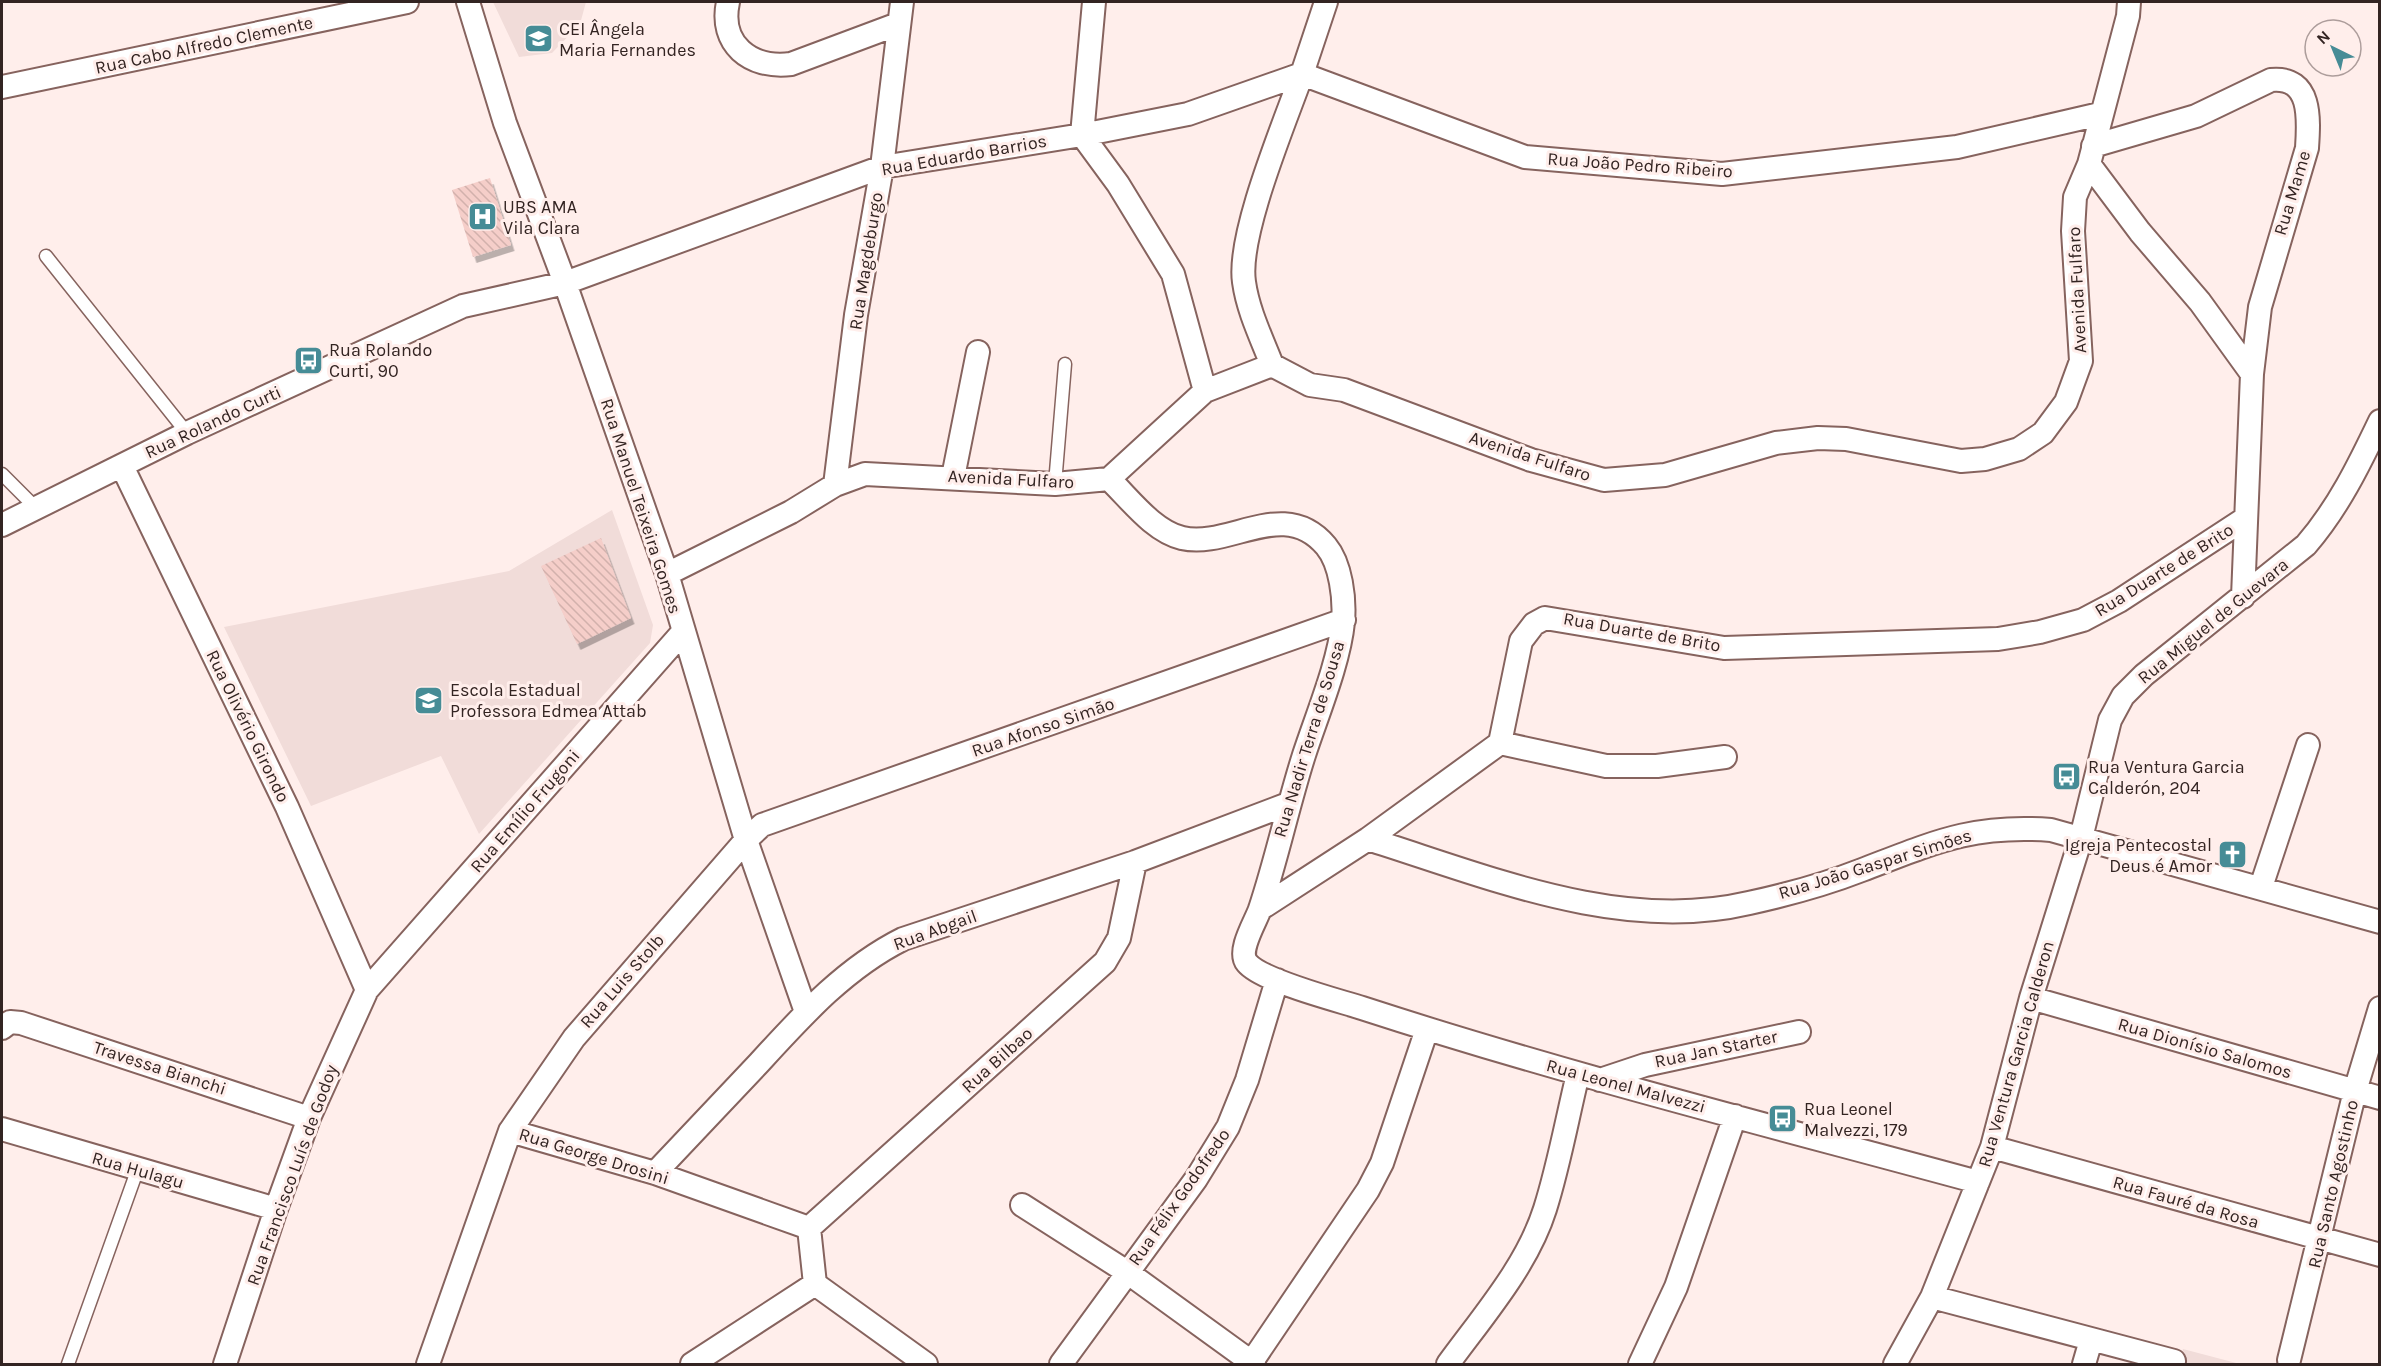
<svg xmlns="http://www.w3.org/2000/svg" width="2381" height="1366" viewBox="0 0 2381 1366" font-family="Karla,sans-serif">
<style>
.built{fill:#f1dcd9}
.building{fill:url(#building-back-hatch);filter:url(#shadow)}
.lines{fill:none;stroke-linecap:round;stroke-linejoin:round}
.lane-casing{stroke:#86635e;stroke-width:15}
.street-casing{stroke:#86635e;stroke-width:26}
.lane{stroke:#fff;stroke-width:12}
.street{stroke:#fff;stroke-width:22}
.labels{text-anchor:middle;stroke-width:6;stroke-linejoin:round;paint-order:stroke}
.poi-label{font-size:18px;fill:#332422;stroke:#ffeeeb;text-anchor:start}
.street-label{font-size:18px;fill:#332422;stroke:#ffeeeb}
</style>
<defs>
<pattern id="building-back-hatch" width="6" height="6" patternUnits="userSpaceOnUse" patternTransform="scale(1.5)"><rect width="6" height="6" fill="#f5cec9"/><path d="M-1 5l2 2M0 0l6 6M5-1l2 2" fill="none" stroke="#d2b1ac"/></pattern>
<filter id="shadow"><feDropShadow dx="3.5" dy="6" stdDeviation="0" flood-color="#0004"/></filter>
</defs>
<rect width="100%" height="100%" fill="#ffeeeb"/>
<!-- built -->
<path class="built" d="M493 2H586L580 24 552 53 519 57Z
M612 510 653 625 650 643 479 834 441 756 311 806 224 627 509 571Z
M2183 1349 2240 1364H2178Z"/>
<!-- building -->
<path class="building" d="M490 178 511 245 473 257 452 190Z
M601 538 631 618 577 644 541 566Z"/>
<g class="lines">
<defs>
<path id="lane" d="M46 256 187 433
M2 474 36 508
M1055 484 1065 364
M68 1364 137 1171"/>
<path id="street" d="M468 2 505 123 565 283 667 574 746 840 806 1012
M728 2C719 44 750 69 791 64L898 24
M1094 2 1082 135 1118 184 1173 274 1205 391
M1326 2 1302 74 1525 157 1722 174 1957 147 2100 114
M2 87 407 2
M2093 146 2196 116 2271 80C2312 76 2309 119 2307 148L2260 307 2252 374
M2089 164 2140 232 2200 302 2252 374 2243 597
M1272 365C1262 339 1248 311 1244 282 1237 235 1285 122 1302 74
M122 466 287 807 367 990
M953 477 978 352
M1109 479C1130 499 1153 531 1182 538 1230 549 1284 496 1326 546 1341 564 1345 599 1343 622 1339 663 1317 715 1304 755 1288 805 1277 858 1260 909 1256 921 1237 951 1247 963 1262 981 1337 1000 1362 1008 1565 1074 1772 1126 1978 1182
M835 485 856 315 882 167 902 2
M2 525 187 433 463 306 565 283 882 167 1082 135 1188 114 1302 74
M667 574 791 512 835 485 865 474 1055 484 1109 479 1205 391 1272 365 1310 385 1344 390 1531 460 1604 480 1665 475 1776 443 1818 438 1846 439 1961 461 1985 459 2019 449 2043 433 2066 402 2081 361 2073 231 2075 197 2089 164 2128 16 2129 2
M1500 743 1606 766H1657L1725 757
M1368 839C1489 877 1621 933 1749 903 1786 895 1826 884 1862 870 1933 843 1972 824 2051 830L2380 922
M2261 887 2308 745
M1260 909 1368 839 1500 743 1521 641 1534 624 1545 618 1724 648 1998 639 2040 632 2083 620 2119 601 2246 518
M2031 998 2380 1098
M2 1028 10 1022 21 1023 309 1118
M1600 1080 1645 1065 1799 1032
M2 1129 276 1209
M510 1131 655 1173 809 1228
M1992 1147 2380 1255
M655 1173C690 1136 724 1100 759 1063 802 1016 845 968 903 939L1135 862 1288 804
M1022 1205 1127 1272 1254 1364
M809 1228 1105 962 1119 938 1135 862
M809 1228 815 1284 926 1364
M1932 1297 2174 1361
M2289 1360 2355 1091 2380 1008
M1251 1363 1368 1190 1382 1163 1427 1029
M225 1364 276 1209 309 1118 367 990 682 633
M428 1364 510 1131 574 1038 746 840 762 825 1344 620
M692 1364 815 1284
M1061 1364 1196 1179 1228 1127 1247 1080 1277 980
M1448 1364C1483 1316 1527 1266 1545 1209 1559 1165 1567 1119 1578 1074
M1640 1364 1676 1287 1735 1116
M1895 1364 1932 1297 1992 1147 2031 998 2081 838 2110 720 2123 696 2144 675 2306 545C2338 508 2359 465 2380 421
M2084 1364 2091 1340"/>
</defs>
<!-- lane casing -->
<use href="#lane" class="lane-casing"/>
<!-- street casing -->
<use href="#street" class="street-casing"/>
<!-- lane -->
<use href="#lane" class="lane"/>
<!-- street -->
<use href="#street" class="street"/>
</g>
<!-- icons -->
<defs>
<symbol id="school-square" viewBox="-11 -11 22 22"><rect x="-9" y="-9" width="18" height="18" rx="4" fill="#468c96" stroke="#ffeeeb"/><path d="M0-5L7-2L0 1L-7-2ZM-4 1L0 2.5L4 1V4Q0 6-4 4Z" fill="#fff"/></symbol>
<symbol id="hospital-square" viewBox="-11 -11 22 22"><rect x="-9" y="-9" width="18" height="18" rx="4" fill="#468c96" stroke="#ffeeeb"/><path d="M-5-5h3v3.5h4V-5h3V5h-3V1.5h-4V5h-3Z" fill="#fff"/></symbol>
<symbol id="bus-square" viewBox="-11 -11 22 22"><rect x="-9" y="-9" width="18" height="18" rx="4" fill="#468c96" stroke="#ffeeeb"/><path d="M-5-6H5V4H4V6H2V4H-2V6H-4V4H-5ZM-3.5-4V0h7V-4ZM-3.5 1.2v1.5H-2V1.2ZM2 1.2v1.5H3.5V1.2Z" fill="#fff"/></symbol>
<symbol id="church-square" viewBox="-11 -11 22 22"><rect x="-9" y="-9" width="18" height="18" rx="4" fill="#468c96" stroke="#ffeeeb"/><path d="M-1.2-6h2.4v3.5h3.3v2.4h-3.3V6h-2.4V-.1h-3.3v-2.4h3.3Z" fill="#fff"/></symbol>
</defs>
<g fill-rule="evenodd">
<use href="#school-square" x="522" y="22" width="33" height="33"/>
<use href="#hospital-square" x="466" y="200" width="33" height="33"/>
<use href="#bus-square" x="292" y="344" width="33" height="33"/>
<use href="#school-square" x="412" y="684" width="33" height="33"/>
<use href="#bus-square" x="2050" y="760" width="33" height="33"/>
<use href="#church-square" x="2216" y="838" width="33" height="33"/>
<use href="#bus-square" x="1766" y="1102" width="33" height="33"/>
</g>
<g class="labels">
<!-- poi labels -->
<g class="poi-label">
<text x="559" y="35">CEI Ângela<tspan x="559" dy="21">Maria Fernandes</tspan></text>
<text x="503" y="213">UBS AMA<tspan x="503" dy="21">Vila Clara</tspan></text>
<text x="329" y="356">Rua Rolando<tspan x="329" dy="21">Curti, 90</tspan></text>
<text x="450" y="696">Escola Estadual<tspan x="450" dy="21">Professora Edmea Attab</tspan></text>
<text x="2088" y="773">Rua Ventura Garcia<tspan x="2088" dy="21">Calderón, 204</tspan></text>
<text x="2212" y="851" text-anchor="end">Igreja Pentecostal<tspan x="2212" dy="21">Deus é Amor</tspan></text>
<text x="1804" y="1115">Rua Leonel<tspan x="1804" dy="21">Malvezzi, 179</tspan></text>
</g>
<!-- street labels -->
<g class="street-label">
<text transform="translate(204 45) rotate(-12)" y="6">Rua Cabo Alfredo Clemente</text>
<text transform="translate(964 155) rotate(-10)" y="6">Rua Eduardo Barrios</text>
<text transform="translate(1640 165) rotate(4)" y="6">Rua João Pedro Ribeiro</text>
<text transform="translate(2292 193) rotate(-73)" y="6">Rua Mame</text>
<text transform="translate(866 261) rotate(-81)" y="6">Rua Magdeburgo</text>
<text transform="translate(2077 290) rotate(-93)" y="6">Avenida Fulfaro</text>
<text transform="translate(213 422) rotate(-25)" y="6">Rua Rolando Curti</text>
<text transform="translate(1530 456) rotate(18)" y="6">Avenida Fulfaro</text>
<text transform="translate(1011 479) rotate(3)" y="6">Avenida Fulfaro</text>
<text transform="translate(641 506) rotate(72)" y="6">Rua Manuel Teixeira Gomes</text>
<text transform="translate(2164 570) rotate(-32)" y="6">Rua Duarte de Brito</text>
<text transform="translate(2213 621) rotate(-39)" y="6">Rua Miguel de Guevara</text>
<text transform="translate(1642 632) rotate(10)" y="6">Rua Duarte de Brito</text>
<text transform="translate(248 726) rotate(64)" y="6">Rua Olivério Girondo</text>
<text transform="translate(1043 727) rotate(-19)" y="6">Rua Afonso Simão</text>
<text transform="translate(1309 739) rotate(-73)" y="6">Rua Nadir Terra de Sousa</text>
<text transform="translate(525 811) rotate(-49)" y="6">Rua Emílio Frugoni</text>
<text transform="translate(1875 864) rotate(-17)" y="6">Rua João Gaspar Simões</text>
<text transform="translate(935 930) rotate(-20)" y="6">Rua Abgail</text>
<text transform="translate(622 981) rotate(-49)" y="6">Rua Luis Stolb</text>
<text transform="translate(2205 1048) rotate(16)" y="6">Rua Dionísio Salomos</text>
<text transform="translate(1716 1049) rotate(-12)" y="6">Rua Jan Starter</text>
<text transform="translate(2016 1054) rotate(-74)" y="6">Rua Ventura Garcia Calderon</text>
<text transform="translate(997 1060) rotate(-42)" y="6">Rua Bilbao</text>
<text transform="translate(160 1068) rotate(18)" y="6">Travessa Bianchi</text>
<text transform="translate(1626 1086) rotate(15)" y="6">Rua Leonel Malvezzi</text>
<text transform="translate(594 1156) rotate(17)" y="6">Rua George Drosini</text>
<text transform="translate(138 1170) rotate(16)" y="6">Rua Hulagu</text>
<text transform="translate(292 1175) rotate(-70)" y="6">Rua Francisco Luís de Godoy</text>
<text transform="translate(2333 1184) rotate(-77)" y="6">Rua Santo Agostinho</text>
<text transform="translate(1179 1197) rotate(-55)" y="6">Rua Félix Godofredo</text>
<text transform="translate(2186 1202) rotate(16)" y="6">Rua Fauré da Rosa</text>
</g>
</g>
<!-- border -->
<rect width="2381" height="1366" fill="none" stroke="#332422" stroke-width="6"/>
<!-- north arrow -->
<g transform="translate(2333 48) rotate(317)"><circle r="28" fill="#ffeeeb" stroke="#ad9d9b" stroke-width="1.5"/>
<path d="M0-4.5L10 22L0 15L-10 22Z" fill="#468c96"/>
<text y="-9" font-size="16" font-weight="bold" text-anchor="middle" fill="#332422">N</text>
</g>
</svg>
